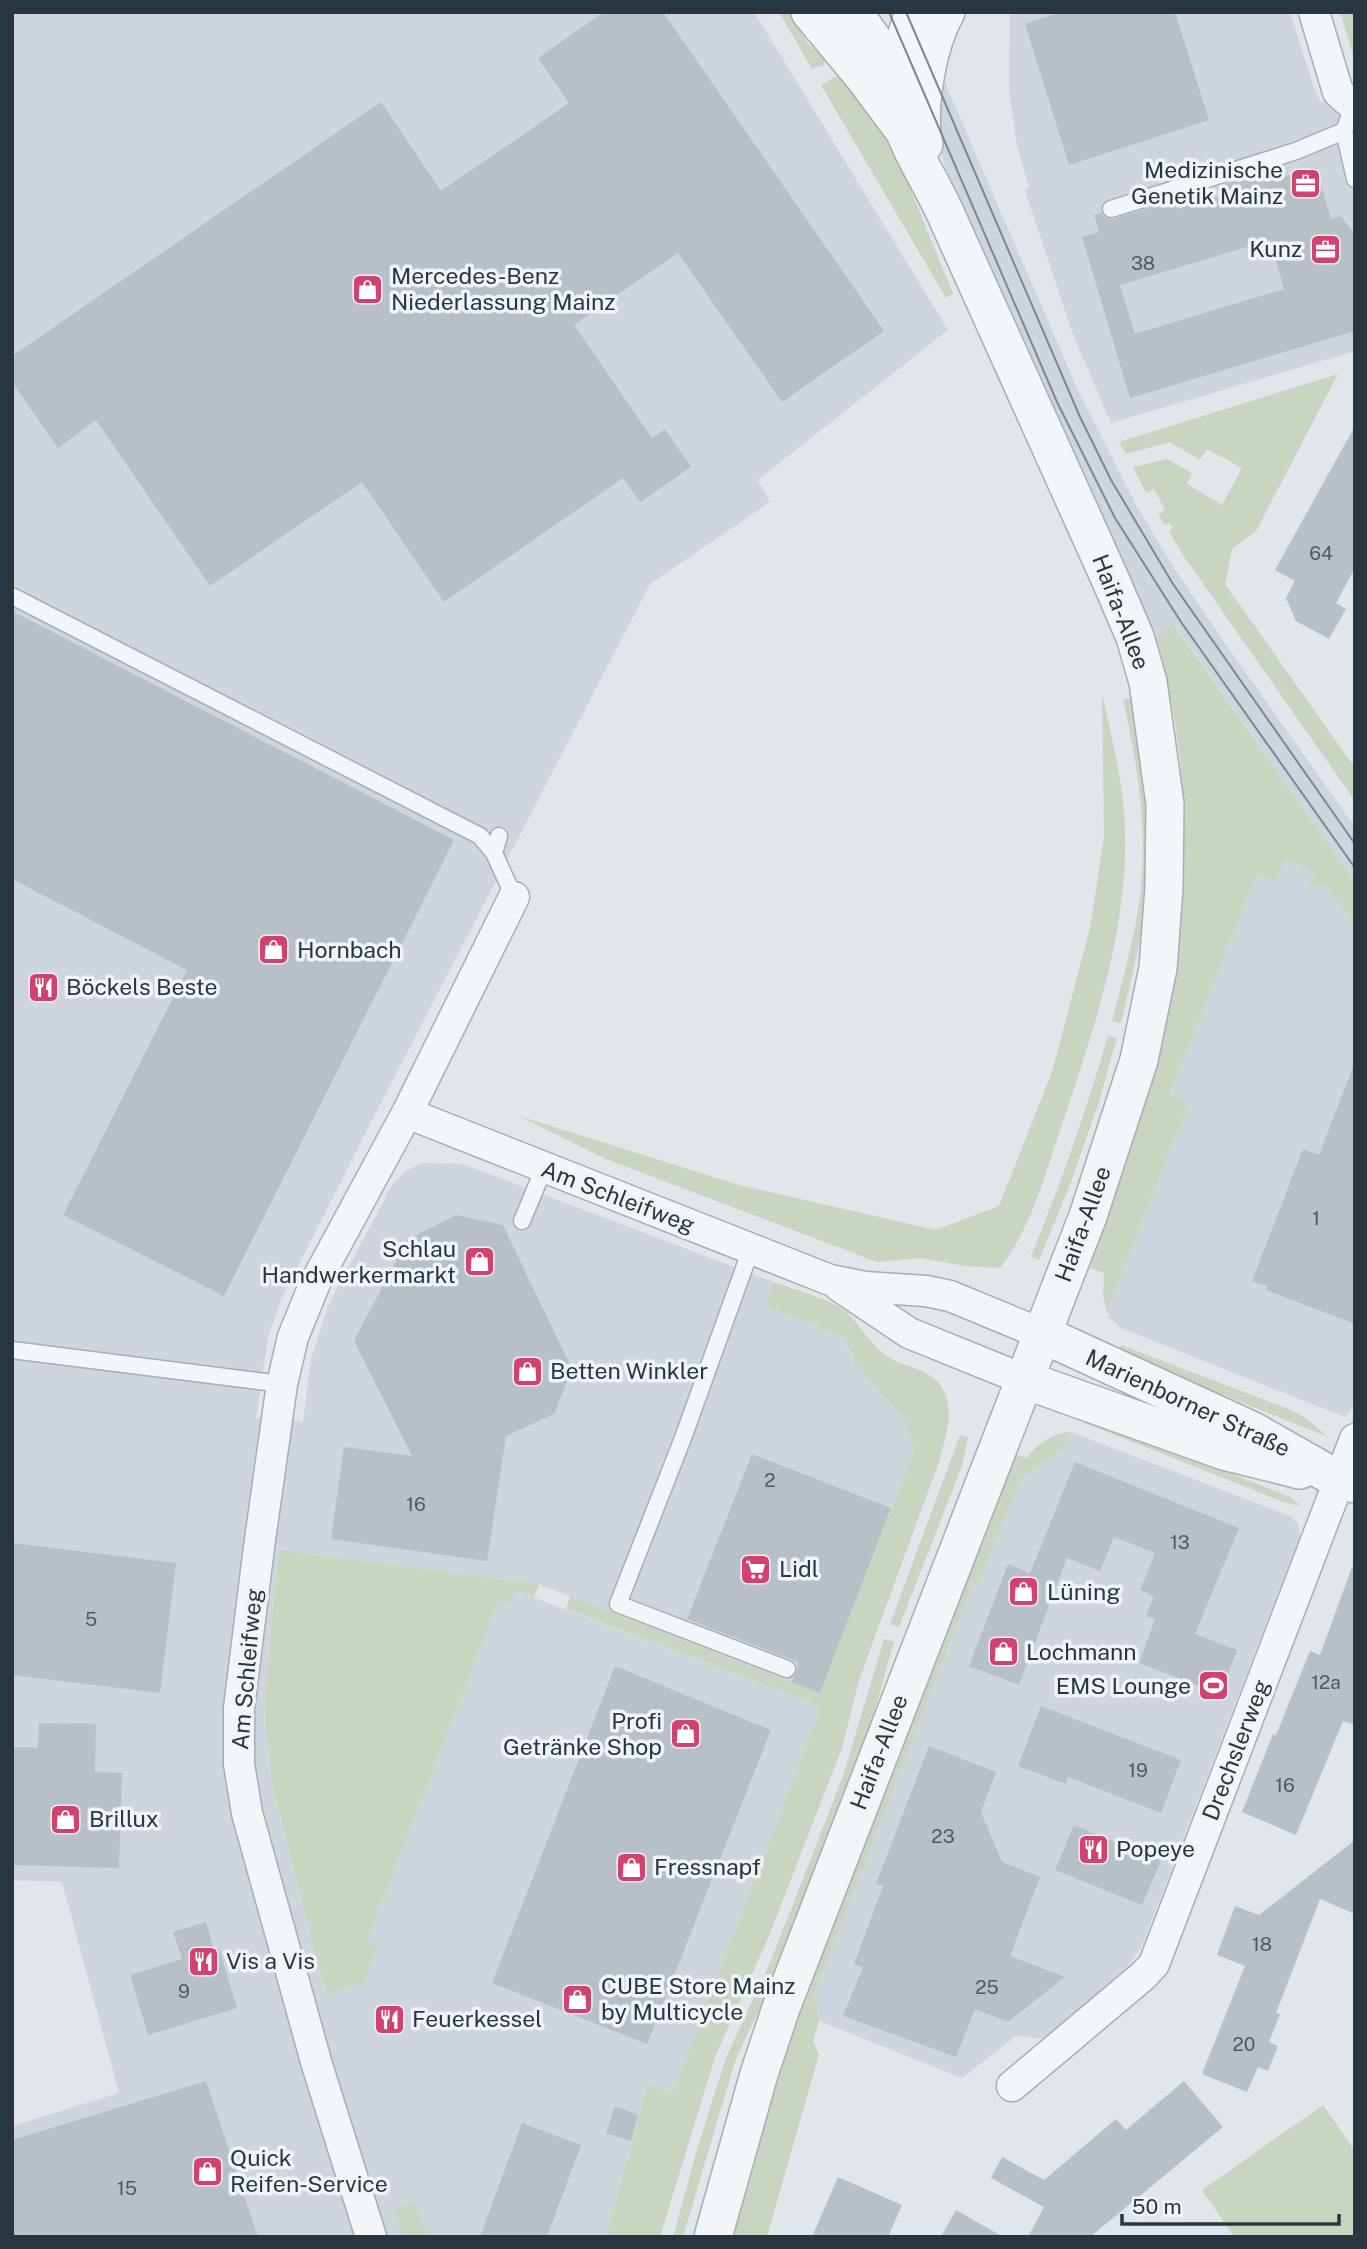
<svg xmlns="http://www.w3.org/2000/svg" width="1367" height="2249" viewBox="0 0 1367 2249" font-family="'Public Sans',sans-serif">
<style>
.built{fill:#ced5dc}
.green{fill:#c9d4c1}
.building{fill:#b7c0c7;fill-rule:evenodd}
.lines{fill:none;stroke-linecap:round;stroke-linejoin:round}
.service-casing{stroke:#a5aeb4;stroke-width:19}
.minor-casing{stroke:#a5aeb4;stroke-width:33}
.tertiary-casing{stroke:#a5aeb4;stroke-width:40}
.service{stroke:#f3f6f8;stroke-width:16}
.minor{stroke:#f3f6f8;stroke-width:30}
.tertiary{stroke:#f3f6f8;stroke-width:37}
.tram{stroke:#798894;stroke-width:2}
.labels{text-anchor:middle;stroke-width:7;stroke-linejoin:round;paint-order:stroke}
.number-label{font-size:19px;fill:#4c5863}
.poi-label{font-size:23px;fill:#283642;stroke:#f0f4f7;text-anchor:start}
.street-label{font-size:23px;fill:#283642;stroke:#f0f4f7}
</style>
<rect width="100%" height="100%" fill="#e0e6ea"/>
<!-- built -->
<path class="built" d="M12 12H754L948 330 758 480 770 502 650 584 370 1124 281 1300 268 1337 256 1418 303 1422 311 1359 328 1306 392 1185 406 1171 422 1163 463 1164 774 1282 765 1306 842 1336 852 1358 904 1419 908 1429 914 1450 820 1693 539 1584 279 1550 267 1668 265 1724 272 1784 326 1994 377 1945 367 1941 499 1600 511 1604 517 1591 821 1707 672 2094 648 2084 606 2237H12V2126L119 2093 62 1882 12 1880Z
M1010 12H1290L1314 88 1321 102 1355 88V351L1111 423 1072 332 1025 190 1029 187 1017 145 1009 90Z
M942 76 1077 388 1136 505 1176 571 1224 642 1355 827V882L1175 625 1152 640 955 197 945 168 936 121Z
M1284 860 1315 872 1308 892 1323 882 1355 926V1399L1350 1412 1345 1417 1121 1328 1110 1318 1107 1311 1189 1102 1170 1094 1257 874 1276 881Z
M1071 1432 1290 1516 1298 1523 1300 1536 1141 1948 1127 1967 1046 2039 1016 2036 962 2078 819 2021 814 1995 973 1583 978 1585 1021 1479 1063 1449Z"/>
<!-- green -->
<path class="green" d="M779 12H791L808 44 826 59 823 65 812 69Z
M1340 12H1355V61Z
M845 71 890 139 953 294 946 298 821 85Z
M1338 374 1256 531 1232 549 1225 584 1355 768V801L1183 555 1169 531 1173 528 1169 523 1165 525 1158 514 1165 510 1154 489 1146 493 1133 467 1167 459 1192 473 1187 484 1222 505 1242 468 1207 449 1200 460 1170 442 1126 454 1119 442Z
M1174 625 1355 882V926L1323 882 1307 893 1315 872 1285 860 1276 881 1257 874 1170 1094 1189 1102 1107 1311 1103 1296 1104 1273 1090 1268C1118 1182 1152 1096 1169 1008 1187 915 1190 794 1171 701 1166 681 1158 660 1152 640Z
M1102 694C1112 740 1125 788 1125 836 1127 939 1090 1040 1058 1136 1043 1181 1030 1230 1000 1268L965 1266 920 1258 877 1262 606 1159 519 1116 739 1185 936 1230 999 1206 1052 1072 1090 928 1104 837Z
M1130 698 1144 761 1148 814 1144 924 1121 1023 1112 1022C1124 973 1139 925 1142 875 1146 816 1136 757 1123 700Z
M1108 1036 1117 1038 1098 1105 1069 1187 1039 1260 1031 1256C1061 1184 1086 1111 1108 1036Z
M774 1282C795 1290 820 1296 839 1307 859 1319 868 1344 888 1357 908 1369 936 1369 945 1394 954 1416 944 1441 939 1462L859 1680 842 1748 769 1936 715 2057 660 2237H606L648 2084 672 2094 821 1707 566 1609 570 1596 820 1693 914 1450 904 1419 856 1364 842 1336 765 1306Z
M1121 1345 1291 1410 1306 1418 1328 1437 1118 1353Z
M1088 1416 1290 1497 1301 1506 1286 1503 1085 1423Z
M1071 1432 1063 1449 1021 1479 978 1585 973 1583 814 1995 819 2021 813 2041 819 2055 767 2237H727L805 1989 1011 1453 1027 1458C1038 1443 1052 1433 1071 1432Z
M960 1435 968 1437 962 1466 899 1627 890 1624Z
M279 1550 539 1584 534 1597 517 1591 511 1604 499 1600 367 1941 378 1945 364 1982 326 1994 272 1784 265 1724 267 1668Z
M884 1639 894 1642 864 1749 782 1961 735 2061 683 2237H673L698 2146 726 2058 772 1958 843 1776Z
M1323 2105 1355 2151V2237H1234L1202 2190Z
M414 2203 428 2237H403L395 2208Z"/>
<!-- building -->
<path class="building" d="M604 12H663L884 331 782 402 678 253 574 325 652 438 665 429 691 467 640 502 623 478 444 602 362 482 210 586 96 420 58 448 12 382V356L381 102 441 191 569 103 538 58Z
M1061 12H1175L1209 120 1069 165 1025 24Z
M1316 167 1331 219 1341 216 1355 235V331L1130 398 1082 237 1099 232 1094 215 1101 213 1104 217 1113 219 1174 200 1177 209 1220 196 1217 187 1264 172 1267 182ZM1270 240 1284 289 1135 334 1120 285Z
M1355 426V568L1336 603 1346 609 1329 639 1296 621 1286 598 1295 581 1275 570Z
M12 611 454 840 224 1296 63 1215 187 970 12 879Z
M1353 1067H1355V1324L1266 1290 1267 1286 1252 1281 1303 1149 1319 1155Z
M456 1215 503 1225 572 1369 554 1414 506 1436 487 1561 331 1539 344 1447 412 1456 354 1341 407 1240Z
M752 1454 891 1508 820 1693 791 1682 797 1672 798 1662 687 1619Z
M1075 1462 1239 1528 1195 1634 1237 1650 1221 1694 1139 1663 1155 1619 1146 1616 1154 1596 1140 1590 1155 1553 1114 1537 1100 1571 1067 1558 1019 1685 969 1666 1008 1564 1030 1573Z
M12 1543 176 1563 160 1693 12 1675Z
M1352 1567 1355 1568V1725L1343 1721 1296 1835 1242 1812 1273 1734 1276 1735 1310 1651 1320 1655Z
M615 1666 771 1730 647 2044 492 1983Z
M1041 1706 1181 1760 1161 1813 1068 1777 1066 1784 1018 1766Z
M39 1723 96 1724 95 1772 122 1773 119 1868 12 1865V1747L38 1748Z
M929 1746 996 1772 981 1812 1002 1862 1040 1877 1010 1956 1065 1977 1008 2022 975 2009 956 2057 843 2016 863 1967 854 1964 883 1886 876 1884Z
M1074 1825 1161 1861 1142 1905 1055 1870Z
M1355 1840V1914L1320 1899 1276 2013 1280 2014 1269 2042 1278 2046 1268 2071 1258 2067 1247 2092 1202 2074 1245 1966 1217 1955 1235 1906 1259 1915Z
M206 1922 214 1950 219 1948 237 2008 148 2035 130 1975 182 1959 173 1932Z
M206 2081 258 2237H12V2140Z
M1184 2081 1223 2127 1090 2237H1028L1044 2207 991 2178 1002 2157 1044 2180 1116 2119 1126 2130Z
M615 2106 638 2115 631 2141 606 2133Z
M522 2123 581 2145 547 2237H480Z
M838 2177 902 2205 888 2237H812Z
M956 2210 1003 2237H941Z"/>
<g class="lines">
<defs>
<path id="service" d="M1344 131 1355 179
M1111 209 1296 151 1344 131 1353 107
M12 596 480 836 494 853 514 897
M494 853 499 836
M522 1221 544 1168
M751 1249 683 1438 618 1604 787 1669
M12 1350 282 1384"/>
<path id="minor" d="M1314 12 1338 92 1355 107
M407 1113 830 1280 865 1287 926 1291 950 1296 1042 1334
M839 1286 909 1333 1025 1380
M1012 2086 1144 1975 1154 1964 1355 1439
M371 2237 317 2065 247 1813 239 1764V1708L259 1547 282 1384 293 1337 315 1283 407 1113 514 897"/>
<path id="tertiary" d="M810 12 864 77 902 128
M853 12 889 62 903 87
M924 144C916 108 928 44 946 12
M1042 1334 1253 1431 1332 1476 1355 1484
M1025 1380 1224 1451 1300 1470
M713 2237 759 2074 781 2008 1088 1216 1139 1060 1158 968 1164 888 1165 804 1148 682 1135 637 1111 581C1056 459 1001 338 947 217 934 186 903 141 899 111 894 77 903 44 914 12"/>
</defs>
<!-- service casing -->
<use href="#service" class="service-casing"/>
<!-- minor casing -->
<use href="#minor" class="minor-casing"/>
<!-- tertiary casing -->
<use href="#tertiary" class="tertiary-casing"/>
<!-- service -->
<use href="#service" class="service"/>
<!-- minor -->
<use href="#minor" class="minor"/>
<!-- tertiary -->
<use href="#tertiary" class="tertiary"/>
<!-- tram -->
<path class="tram" d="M889 12 1057 402 1115 518 1181 622 1355 868
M906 12 1080 417 1111 480 1173 584 1355 844"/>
</g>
<!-- icons -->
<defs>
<symbol id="office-square" viewBox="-11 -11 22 22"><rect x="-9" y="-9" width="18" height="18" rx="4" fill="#d2426f" stroke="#f0f4f7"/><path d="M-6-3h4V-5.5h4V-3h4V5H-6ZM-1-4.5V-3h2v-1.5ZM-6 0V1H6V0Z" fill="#fff"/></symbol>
<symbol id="shop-square" viewBox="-11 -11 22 22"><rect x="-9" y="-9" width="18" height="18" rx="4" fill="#d2426f" stroke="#f0f4f7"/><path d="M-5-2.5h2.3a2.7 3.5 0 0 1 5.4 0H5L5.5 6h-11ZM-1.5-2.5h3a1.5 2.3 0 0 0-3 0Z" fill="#fff"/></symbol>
<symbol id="restaurant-square" viewBox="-11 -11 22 22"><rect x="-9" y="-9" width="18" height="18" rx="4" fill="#d2426f" stroke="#f0f4f7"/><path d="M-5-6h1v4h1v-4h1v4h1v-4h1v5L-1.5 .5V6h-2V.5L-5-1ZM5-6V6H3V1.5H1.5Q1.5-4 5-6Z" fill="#fff"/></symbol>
<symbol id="supermarket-square" viewBox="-11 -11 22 22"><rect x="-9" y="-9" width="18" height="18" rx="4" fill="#d2426f" stroke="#f0f4f7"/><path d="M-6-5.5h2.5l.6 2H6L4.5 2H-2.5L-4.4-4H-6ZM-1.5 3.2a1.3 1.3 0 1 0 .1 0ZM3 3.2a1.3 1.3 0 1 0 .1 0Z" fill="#fff"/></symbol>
<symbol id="stadium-square" viewBox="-11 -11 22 22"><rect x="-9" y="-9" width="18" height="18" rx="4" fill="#d2426f" stroke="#f0f4f7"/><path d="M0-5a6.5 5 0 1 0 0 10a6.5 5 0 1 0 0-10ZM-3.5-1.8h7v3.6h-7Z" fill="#fff"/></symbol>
</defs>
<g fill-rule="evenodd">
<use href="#office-square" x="1288" y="166" width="35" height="35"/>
<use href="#office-square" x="1308" y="232" width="35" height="35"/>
<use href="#shop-square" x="350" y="272" width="35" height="35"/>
<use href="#shop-square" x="256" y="932" width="35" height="35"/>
<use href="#restaurant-square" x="26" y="970" width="35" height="35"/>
<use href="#shop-square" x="462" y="1244" width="35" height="35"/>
<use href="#shop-square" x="510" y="1354" width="35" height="35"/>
<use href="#supermarket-square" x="738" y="1552" width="35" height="35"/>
<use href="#shop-square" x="1006" y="1574" width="35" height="35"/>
<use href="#shop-square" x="986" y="1634" width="35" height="35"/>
<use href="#stadium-square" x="1196" y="1668" width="35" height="35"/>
<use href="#shop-square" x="668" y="1716" width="35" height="35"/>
<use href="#shop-square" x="48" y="1802" width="35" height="35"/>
<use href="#restaurant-square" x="1076" y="1832" width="35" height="35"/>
<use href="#shop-square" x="614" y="1850" width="35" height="35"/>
<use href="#restaurant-square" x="186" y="1944" width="35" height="35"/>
<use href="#shop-square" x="560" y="1982" width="35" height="35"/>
<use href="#restaurant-square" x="372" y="2002" width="35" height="35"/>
<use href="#shop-square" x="190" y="2154" width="35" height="35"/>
</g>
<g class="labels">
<!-- number labels -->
<g class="number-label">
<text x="1143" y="270">38</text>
<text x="1321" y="560">64</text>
<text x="1316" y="1225">1</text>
<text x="770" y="1487">2</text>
<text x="416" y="1511">16</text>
<text x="1180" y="1549">13</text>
<text x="91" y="1626">5</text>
<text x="1326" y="1689">12a</text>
<text x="1138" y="1777">19</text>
<text x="1285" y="1792">16</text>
<text x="943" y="1843">23</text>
<text x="1262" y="1951">18</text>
<text x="987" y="1994">25</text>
<text x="184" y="1998">9</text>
<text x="1244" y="2051">20</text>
<text x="127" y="2195">15</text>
</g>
<!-- poi labels -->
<g class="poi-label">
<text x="1283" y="178" text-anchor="end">Medizinische<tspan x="1283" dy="26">Genetik Mainz</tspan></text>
<text x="1302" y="257" text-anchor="end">Kunz</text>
<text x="391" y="284">Mercedes-Benz<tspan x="391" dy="26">Niederlassung Mainz</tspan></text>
<text x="297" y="958">Hornbach</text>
<text x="66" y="995">Böckels Beste</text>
<text x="456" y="1257" text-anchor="end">Schlau<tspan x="456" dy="26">Handwerkermarkt</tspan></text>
<text x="550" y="1379">Betten Winkler</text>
<text x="779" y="1577">Lidl</text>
<text x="1047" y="1600">Lüning</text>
<text x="1026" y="1660">Lochmann</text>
<text x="1191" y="1694" text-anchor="end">EMS Lounge</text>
<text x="662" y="1729" text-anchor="end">Profi<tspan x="662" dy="26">Getränke Shop</tspan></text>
<text x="89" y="1827">Brillux</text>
<text x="1116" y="1857">Popeye</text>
<text x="654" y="1875">Fressnapf</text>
<text x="226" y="1969">Vis a Vis</text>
<text x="601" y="1994">CUBE Store Mainz<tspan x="601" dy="26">by Multicycle</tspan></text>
<text x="412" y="2027">Feuerkessel</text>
<text x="230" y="2166">Quick<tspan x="230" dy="26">Reifen-Service</tspan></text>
</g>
<!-- street labels -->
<g class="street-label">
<text transform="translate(1121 612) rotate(69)" y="8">Haifa-Allee</text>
<text transform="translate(618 1197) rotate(21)" y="8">Am Schleifweg</text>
<text transform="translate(1083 1224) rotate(-70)" y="8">Haifa-Allee</text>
<text transform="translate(1188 1403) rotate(25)" y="8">Marienborner Straße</text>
<text transform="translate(247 1669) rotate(-85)" y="8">Am Schleifweg</text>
<text transform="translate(1236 1750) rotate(-69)" y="8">Drechslerweg</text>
<text transform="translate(879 1752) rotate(-69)" y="8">Haifa-Allee</text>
</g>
</g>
<!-- border -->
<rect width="1367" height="2249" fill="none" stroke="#283642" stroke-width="28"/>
<!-- scale -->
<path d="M1122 2214v10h217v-10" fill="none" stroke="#283642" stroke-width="3.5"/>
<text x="1132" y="2214" font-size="21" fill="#283642" stroke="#f0f4f7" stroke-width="5" paint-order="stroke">50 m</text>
</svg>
